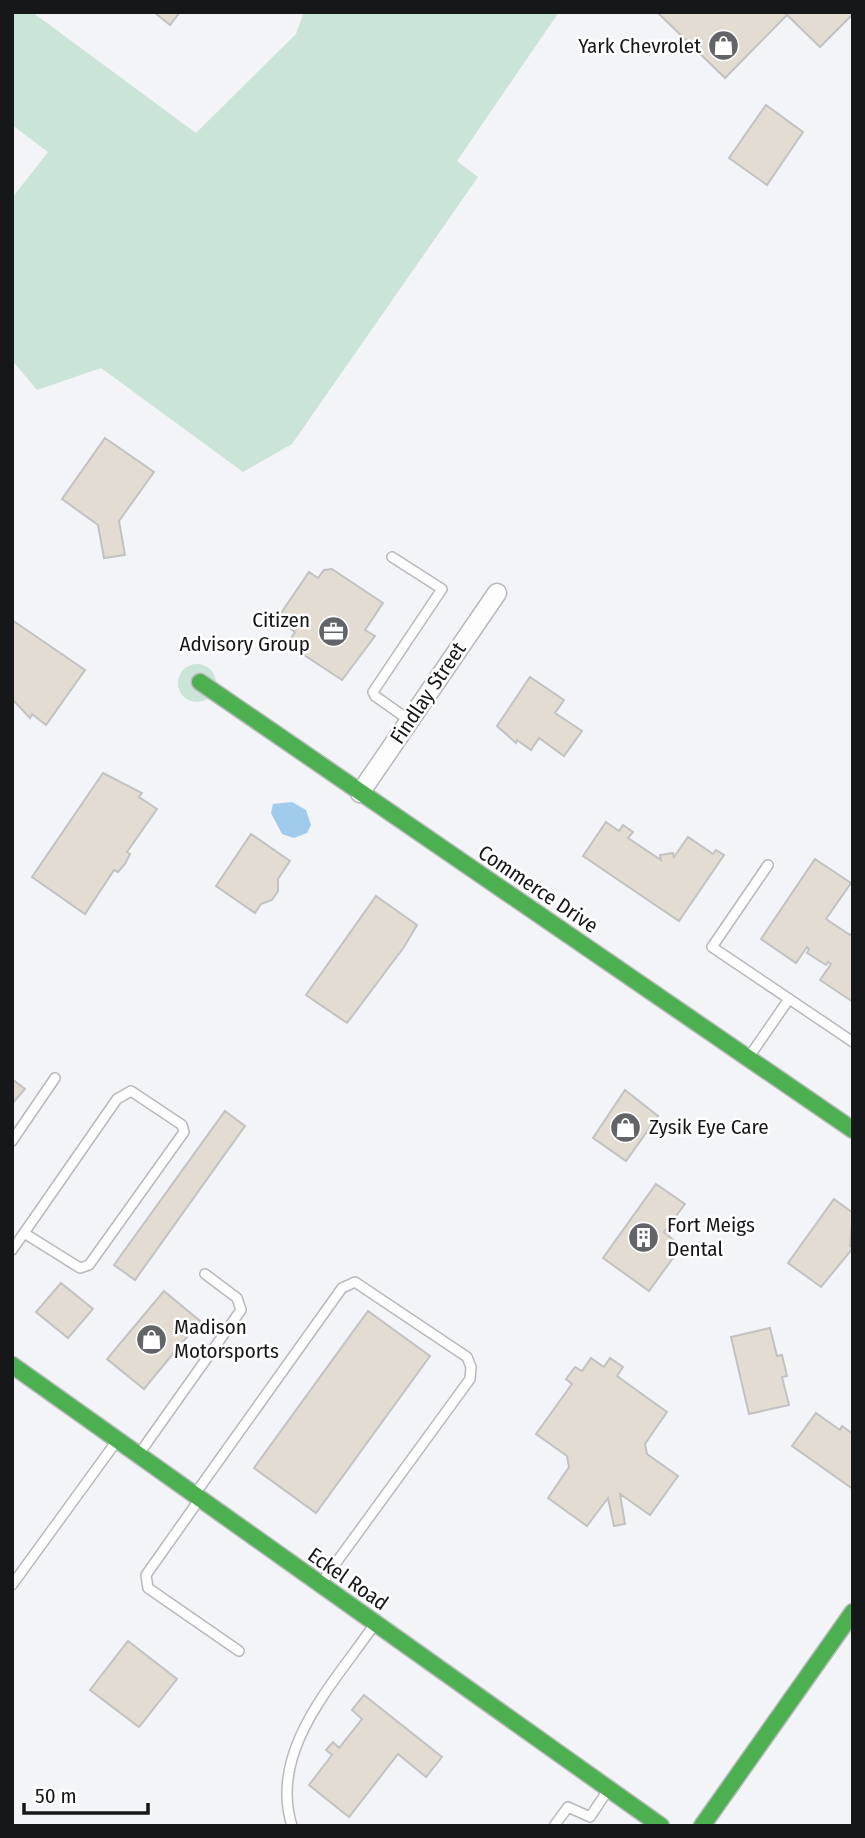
<svg xmlns="http://www.w3.org/2000/svg" width="865" height="1838" viewBox="0 0 865 1838" font-family="'Fira Sans Condensed',sans-serif">
<style>
.green{fill:#cae4d8}
.water{fill:#a1cbed}
.building{fill:#e3dcd2;stroke:#c2c2c3;stroke-width:2}
.lines{fill:none;stroke-linecap:round;stroke-linejoin:round}
.lane-casing{stroke:#b7b9bb;stroke-width:12}
.street-casing{stroke:#b7b9bb;stroke-width:21}
.fast-casing{stroke:#b7b9bb;stroke-width:19}
.lane{stroke:#fdfdfe;stroke-width:9}
.street{stroke:#fdfdfe;stroke-width:18}
.fast{stroke:#4caf50;stroke-width:16}
.labels{text-anchor:middle;stroke-width:5;stroke-linejoin:round;paint-order:stroke}
.poi-label{font-size:21px;fill:#161719;stroke:#fff;text-anchor:start}
.street-label{font-size:21px;fill:#161719;stroke:#fff}
</style>
<rect width="100%" height="100%" fill="#f2f4f7"/>
<!-- green -->
<path class="green" d="M12 12H32L196 133 296 34 304 12H559L457 161 478 177 292 444 243 472 101 368 37 390 12 360V198L48 152 12 125Z
M178 683a19 19 0 1 1 38 0a19 19 0 1 1-38 0Z"/>
<!-- water -->
<path class="water" d="M292 802 306 810 311 825 307 833 294 838 282 834 271 813 273 804Z"/>
<!-- building -->
<path class="building" d="M154 12H180L170 25Z
M657 12H784L787 15 725 78Z
M784 12H853V14L820 47Z
M766 105 803 132 767 185 729 158Z
M105 438 154 472 119 521 125 555 104 558 98 525 62 499Z
M332 569 383 603 365 630 375 636 342 680 292 647 290 640 295 632 277 619 309 572 318 578 324 570Z
M12 620 85 670 46 725 32 714 30 718 12 699Z
M530 677 564 700 555 713 582 731 564 756 539 738 531 750 517 740 516 743 497 726Z
M103 773 142 793 139 797 157 809 127 852 130 854 125 864 118 872 114 870 85 914 32 877Z
M606 822 619 831 623 825 633 832 628 838 661 860 660 855 673 853 674 857 688 837 713 854 716 850 724 855 679 921 583 856Z
M251 834 290 861 278 879V891L272 900 261 904 255 913 216 886Z
M815 859 851 883 826 919 850 935 853 932V1002L820 980 831 964 828 962 826 965 807 953 809 949 807 947 796 963 761 939Z
M376 896 417 925 404 947 347 1023 306 995Z
M12 1079 25 1089 12 1104Z
M625 1090 658 1116 626 1161 593 1138Z
M225 1111 245 1126 135 1280 114 1265Z
M656 1184 685 1204 664 1232 677 1243 669 1255 673 1258 649 1291 603 1258Z
M834 1199 853 1213 850 1246 853 1248 821 1287 788 1263Z
M61 1283 93 1309 68 1338 36 1312Z
M164 1291 200 1321 144 1389 107 1359Z
M368 1311 430 1356 316 1513 254 1468Z
M770 1328 777 1356 782 1355 787 1376 782 1377 789 1405 749 1414 731 1337Z
M591 1358 604 1367 610 1358 623 1367 617 1376 667 1412 645 1444 647 1454 678 1476 650 1515 620 1494 625 1524 614 1526 608 1498 587 1526 548 1498 569 1467 567 1456 536 1434 572 1384 566 1379 575 1367 582 1371Z
M816 1413 840 1430 842 1426 853 1434V1489L792 1446Z
M128 1641 177 1679 139 1727 90 1690Z
M364 1695 442 1757 426 1777 398 1754 349 1817 309 1785 332 1755 326 1750 333 1742 339 1748 362 1719 352 1710Z"/>
<g class="lines">
<defs>
<path id="lane" d="M392 557 442 589 373 692 375 696 409 720
M768 865 712 947 853 1042
M749 1057 789 999
M12 1141 55 1078
M12 1250 24 1233 117 1099 131 1091 182 1125 184 1132 89 1265 80 1268 24 1233
M139 1454 241 1310 237 1298 205 1274
M195 1494 342 1288 355 1282 467 1357 471 1367 470 1379 322 1582
M199 1500 146 1575 148 1588 239 1651
M12 1585 116 1442
M292 1826C268 1750 335 1682 374 1625
M554 1826 568 1807 590 1817 608 1790"/>
<path id="street" d="M360 793 497 593"/>
<path id="fast" d="M200 682 853 1130
M12 1365 661 1826
M702 1826 853 1612"/>
</defs>
<!-- lane casing -->
<use href="#lane" class="lane-casing"/>
<!-- street casing -->
<use href="#street" class="street-casing"/>
<!-- fast casing -->
<use href="#fast" class="fast-casing"/>
<!-- lane -->
<use href="#lane" class="lane"/>
<!-- street -->
<use href="#street" class="street"/>
<!-- fast -->
<use href="#fast" class="fast"/>
</g>
<!-- icons -->
<defs>
<symbol id="shop-disc" viewBox="-11 -11 22 22"><circle r="9.5" fill="#636467" stroke="#fff"/><path d="M-5-2.5h2.3a2.7 3.5 0 0 1 5.4 0H5L5.5 6h-11ZM-1.5-2.5h3a1.5 2.3 0 0 0-3 0Z" fill="#fff"/></symbol>
<symbol id="office-disc" viewBox="-11 -11 22 22"><circle r="9.5" fill="#636467" stroke="#fff"/><path d="M-6-3h4V-5.5h4V-3h4V5H-6ZM-1-4.5V-3h2v-1.5ZM-6 0V1H6V0Z" fill="#fff"/></symbol>
<symbol id="building-disc" viewBox="-11 -11 22 22"><circle r="9.5" fill="#636467" stroke="#fff"/><path d="M-4-6H4V6H1V3H-1V6H-4ZM-2.5-4.3h1.7v1.8h-1.7ZM.8-4.3h1.7v1.8H.8ZM-2.5-1h1.7V.8h-1.7ZM.8-1h1.7V.8H.8Z" fill="#fff"/></symbol>
</defs>
<g fill-rule="evenodd">
<use href="#shop-disc" x="706" y="28" width="35" height="35"/>
<use href="#office-disc" x="316" y="614" width="35" height="35"/>
<use href="#shop-disc" x="608" y="1110" width="35" height="35"/>
<use href="#building-disc" x="626" y="1220" width="35" height="35"/>
<use href="#shop-disc" x="134" y="1322" width="35" height="35"/>
</g>
<g class="labels">
<!-- poi labels -->
<g class="poi-label">
<text x="701" y="53" text-anchor="end">Yark Chevrolet</text>
<text x="310" y="627" text-anchor="end">Citizen<tspan x="310" dy="24">Advisory Group</tspan></text>
<text x="649" y="1134">Zysik Eye Care</text>
<text x="667" y="1232">Fort Meigs<tspan x="667" dy="24">Dental</tspan></text>
<text x="174" y="1334">Madison<tspan x="174" dy="24">Motorsports</tspan></text>
</g>
<!-- street labels -->
<g class="street-label">
<text transform="translate(428 693) rotate(-56)" y="7">Findlay Street</text>
<text transform="translate(538 889) rotate(34)" y="7">Commerce Drive</text>
<text transform="translate(348 1579) rotate(35)" y="7">Eckel Road</text>
</g>
</g>
<!-- border -->
<rect width="865" height="1838" fill="none" stroke="#161719" stroke-width="28"/>
<!-- scale -->
<path d="M24 1803v10h124v-10" fill="none" stroke="#161719" stroke-width="3.5"/>
<text x="35" y="1803" font-size="21" fill="#161719" stroke="#ffffff" stroke-width="5" paint-order="stroke">50 m</text>
</svg>
